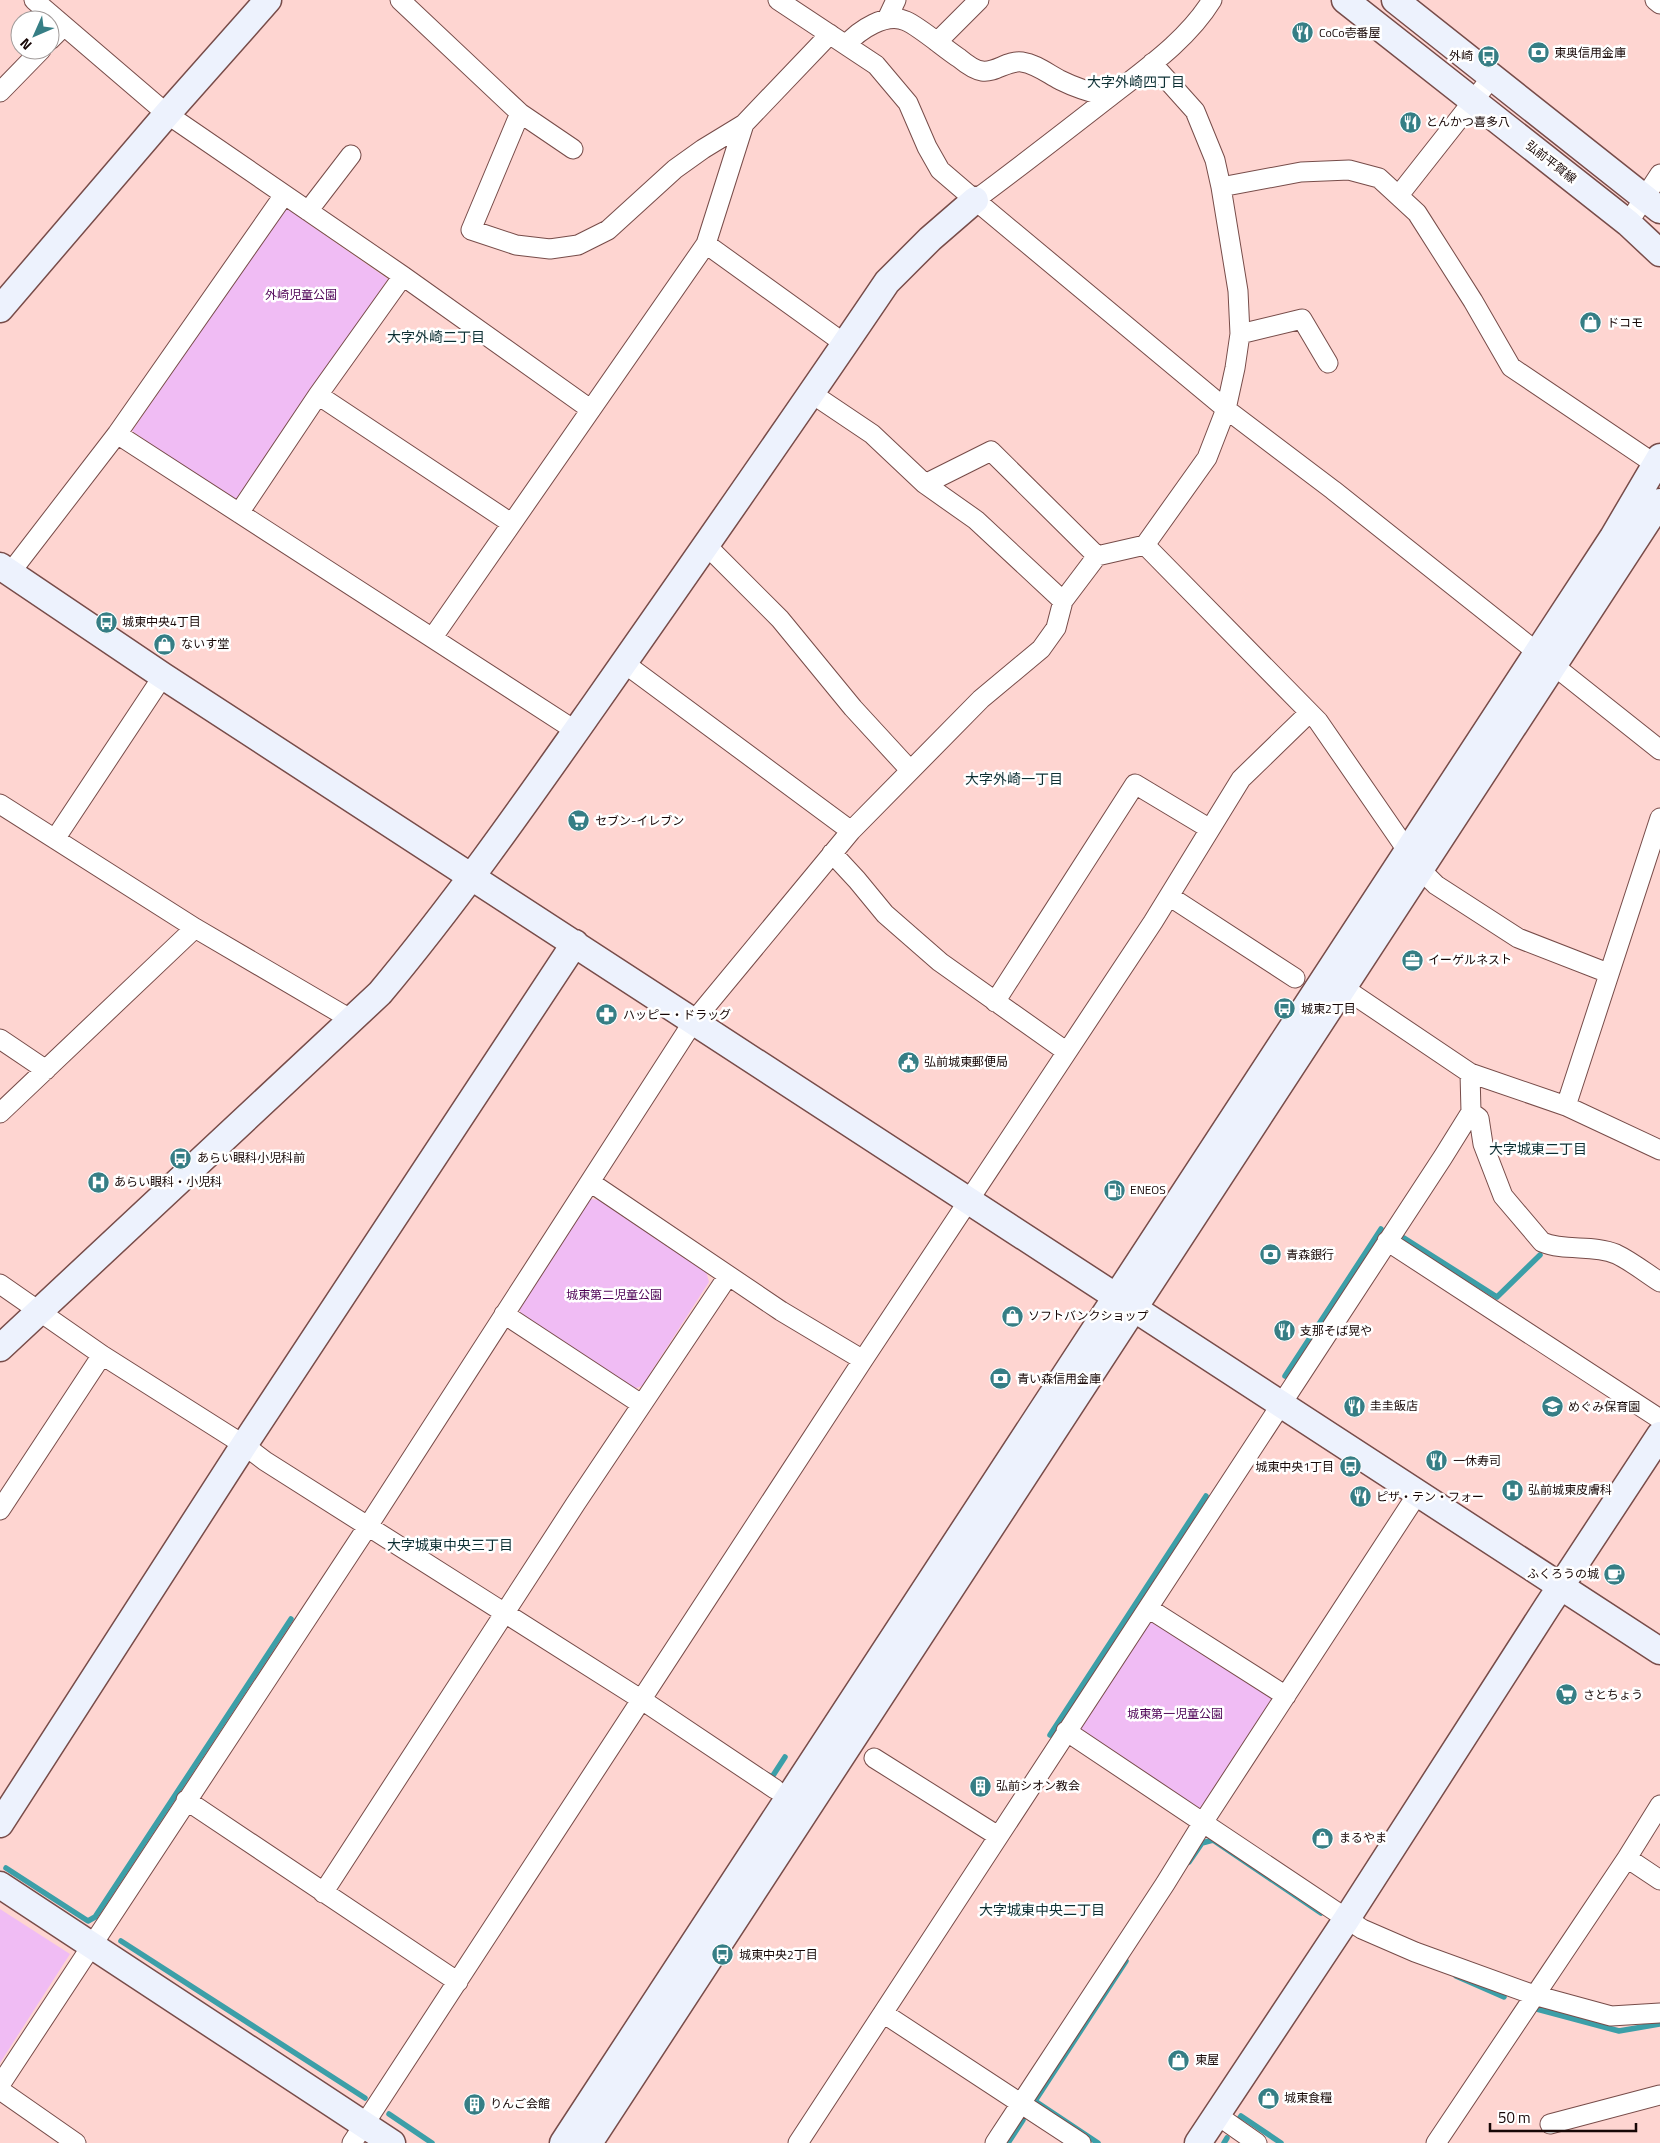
<svg xmlns="http://www.w3.org/2000/svg" width="1660" height="2143" viewBox="0 0 1660 2143" font-family="'Titillium Web','Noto Sans JP',sans-serif">
<style>
.green{fill:#f0bcf4}
.lines{fill:none;stroke-linecap:round;stroke-linejoin:round}
.stream{stroke:#3c9fa8;stroke-width:5.5}
.street-casing{stroke:#774c49;stroke-width:21}
.secondary-casing{stroke:#774c49;stroke-width:29}
.street{stroke:#fff;stroke-width:19}
.secondary{stroke:#edf2fd;stroke-width:26}
.labels{text-anchor:middle;stroke-width:5;stroke-linejoin:round;paint-order:stroke}
.poi-label{font-size:12px;fill:#170706;stroke:#fff;text-anchor:start}
.street-label{font-size:12px;fill:#170706;stroke:#fff}
.park-label{font-size:12px;fill:#4d0055;stroke:#fff}
.neighbourhood-label{font-size:14px;fill:#0c2f33;stroke:#fff}
</style>
<rect width="100%" height="100%" fill="#fed5d1"/>
<!-- green -->
<path class="green" d="M286 208 388 279 234 502 132 431Z
M591 1199 601 1200 706 1271 709 1282 642 1386 630 1390 522 1318 519 1307Z
M1156 1619 1270 1693 1272 1701 1200 1808 1195 1810 1081 1735 1079 1727 1149 1622Z
M0 1909 70 1954 0 2063Z"/>
<g class="lines">
<!-- stream -->
<path class="stream" d="M1404 1238 1497 1297 1540 1255
M1285 1376 1381 1229
M1050 1735 1206 1496
M766 1774 772 1777 785 1757
M1189 1862 1202 1843 1213 1840 1321 1913
M6 1868 88 1921 95 1917 291 1619
M121 1941 365 2098
M1456 1976 1504 1997
M1533 2008 1619 2031 1660 2024
M389 2114 432 2143
M1239 2119 1241 2116 1281 2143
M1008 2143 1023 2120
M1098 2143 1035 2101 1126 1961
M1224 2143 1227 2138"/>
<defs>
<path id="street" d="M34 0 167 114 403 276 590 409
M400 0 520 113 471 230 516 245 550 249 578 245 608 230 675 169 703 149 744 124 830 34
M778 0 876 65 908 103 927 147 940 170 975 200 1226 409 1333 490 1660 750
M1655 0 1660 4
M887 19 896 0
M50 40 63 27
M937 42 979 0
M846 45C859 30 886 12 906 21 920 27 945 49 959 58 965 63 974 70 982 71 996 73 1007 60 1022 62 1036 64 1047 73 1060 80 1076 88 1092 93 1109 97
M0 92 41 50
M520 113 573 149
M1221 187 1301 172 1349 170 1379 178 1417 213 1473 301 1511 367 1655 464
M1399 195 1492 77
M975 200C1021 166 1067 130 1112 95 1148 67 1188 39 1212 0
M308 211 351 155
M1628 223 1660 174
M706 244 845 344
M1240 334 1302 319 1328 363
M811 393 872 434 925 484 991 451 1097 556
M318 395 511 523
M117 434 576 731
M925 484 976 520 1063 601
M239 513 318 395 403 276
M706 545 780 619 853 708 910 770
M1145 545 1318 721 1420 869 1436 885 1518 938 1608 973
M10 573 117 434 284 195
M433 637 706 244 744 124
M624 663 851 831
M0 804 195 928 352 1020
M55 839 163 676
M832 853 857 880 885 914 940 962 1067 1052
M1169 896 1295 978
M1332 980 1470 1073 1566 1106 1660 1150
M995 1002 1135 784 1210 829
M0 1039 46 1070
M1566 1106 1660 818
M1471 1112 1479 1118 1483 1144 1503 1196 1542 1242C1565 1252 1593 1244 1616 1254 1631 1261 1646 1273 1660 1282
M0 1113 195 928
M590 1182 781 1311 863 1360
M1387 1241 1660 1419
M0 1284 102 1355 244 1445 265 1461 642 1700 775 1789
M504 1314 641 1404
M0 1510 102 1355
M1148 1608 1286 1696
M1066 1731 1362 1929 1415 1952 1534 1995 1611 2016 1660 2013
M874 1758 998 1836
M186 1800 458 1982
M1627 1858 1660 1880
M323 1893 576 1503 728 1276
M883 2013 1081 2143
M0 2085 368 1526 693 1022 851 831 981 699 1041 649 1056 628 1063 601 1097 556 1145 545 1207 458 1226 409 1235 368 1240 334 1238 291 1221 187 1215 160 1195 111 1152 63
M0 2090 76 2143
M1217 2115 1257 2143
M1550 2124 1660 2095
M352 2143 863 1360 1153 922 1241 779 1309 713
M798 2143 1443 1157 1471 1112 1470 1073
M995 2143 1165 1884 1202 1824 1418 1493
M1436 2143 1627 1858 1660 1805"/>
<path id="secondary" d="M1345 0 1628 223 1660 253
M1395 0 1660 210
M0 309 167 114 268 0
M0 566 163 676 1660 1651
M0 1348 380 993C457 901 526 802 595 704 693 564 791 424 887 282L930 239 975 200
M0 1824 244 1445 575 943
M0 1885 392 2143
M563 2143 1613 537 1660 457
M589 2143 1660 502
M1198 2143 1346 1920 1547 1607 1660 1435"/>
</defs>
<!-- street casing -->
<use href="#street" class="street-casing"/>
<!-- secondary casing -->
<use href="#secondary" class="secondary-casing"/>
<!-- street -->
<use href="#street" class="street"/>
<!-- secondary -->
<use href="#secondary" class="secondary"/>
</g>
<!-- icons -->
<defs>
<symbol id="restaurant-disc" viewBox="-11 -11 22 22"><circle r="9.5" fill="#367e85" stroke="#fff"/><path d="M-5-6h1v4h1v-4h1v4h1v-4h1v5L-1.5 .5V6h-2V.5L-5-1ZM5-6V6H3V1.5H1.5Q1.5-4 5-6Z" fill="#fff"/></symbol>
<symbol id="bank-disc" viewBox="-11 -11 22 22"><circle r="9.5" fill="#367e85" stroke="#fff"/><path d="M-6-4H6V4H-6ZM0-2.3a2.3 2.3 0 1 0 0 4.6a2.3 2.3 0 1 0 0-4.6Z" fill="#fff"/></symbol>
<symbol id="bus-disc" viewBox="-11 -11 22 22"><circle r="9.5" fill="#367e85" stroke="#fff"/><path d="M-5-6H5V4H4V6H2V4H-2V6H-4V4H-5ZM-3.5-4V0h7V-4ZM-3.5 1.2v1.5H-2V1.2ZM2 1.2v1.5H3.5V1.2Z" fill="#fff"/></symbol>
<symbol id="shop-disc" viewBox="-11 -11 22 22"><circle r="9.5" fill="#367e85" stroke="#fff"/><path d="M-5-2.5h2.3a2.7 3.5 0 0 1 5.4 0H5L5.5 6h-11ZM-1.5-2.5h3a1.5 2.3 0 0 0-3 0Z" fill="#fff"/></symbol>
<symbol id="supermarket-disc" viewBox="-11 -11 22 22"><circle r="9.5" fill="#367e85" stroke="#fff"/><path d="M-6-5.5h2.5l.6 2H6L4.5 2H-2.5L-4.4-4H-6ZM-1.5 3.2a1.3 1.3 0 1 0 .1 0ZM3 3.2a1.3 1.3 0 1 0 .1 0Z" fill="#fff"/></symbol>
<symbol id="office-disc" viewBox="-11 -11 22 22"><circle r="9.5" fill="#367e85" stroke="#fff"/><path d="M-6-3h4V-5.5h4V-3h4V5H-6ZM-1-4.5V-3h2v-1.5ZM-6 0V1H6V0Z" fill="#fff"/></symbol>
<symbol id="pharmacy-disc" viewBox="-11 -11 22 22"><circle r="9.5" fill="#367e85" stroke="#fff"/><path d="M-2-6h4v4h4v4h-4v4h-4v-4h-4v-4h4Z" fill="#fff"/></symbol>
<symbol id="civic-disc" viewBox="-11 -11 22 22"><circle r="9.5" fill="#367e85" stroke="#fff"/><path d="M-.6-6.5H3V-4.5H.6V-3L4-1V1h2V6H-6V1h2V-1L-.6-3ZM-1.2 2.5V6h2.4V2.5Z" fill="#fff"/></symbol>
<symbol id="hospital-disc" viewBox="-11 -11 22 22"><circle r="9.5" fill="#367e85" stroke="#fff"/><path d="M-5-5h3v3.5h4V-5h3V5h-3V1.5h-4V5h-3Z" fill="#fff"/></symbol>
<symbol id="fuel-disc" viewBox="-11 -11 22 22"><circle r="9.5" fill="#367e85" stroke="#fff"/><path d="M-5.5-6h7V0h2V4h1.3V-2.5L3-4.5l.8-.8L6-3V5H2.5V1h-1V6h-7ZM-4.2-4.7v3.2H.2V-4.7Z" fill="#fff"/></symbol>
<symbol id="school-disc" viewBox="-11 -11 22 22"><circle r="9.5" fill="#367e85" stroke="#fff"/><path d="M0-5L7-2L0 1L-7-2ZM-4 1L0 2.5L4 1V4Q0 6-4 4Z" fill="#fff"/></symbol>
<symbol id="cafe-disc" viewBox="-11 -11 22 22"><circle r="9.5" fill="#367e85" stroke="#fff"/><path d="M-5.5-4.5H6V0H3Q3 3.5 0 3.5H-2.5Q-5.5 3.5-5.5 0ZM3-3.2v2h1.7v-2ZM-6 4.5H4V6H-6Z" fill="#fff"/></symbol>
<symbol id="building-disc" viewBox="-11 -11 22 22"><circle r="9.5" fill="#367e85" stroke="#fff"/><path d="M-4-6H4V6H1V3H-1V6H-4ZM-2.5-4.3h1.7v1.8h-1.7ZM.8-4.3h1.7v1.8H.8ZM-2.5-1h1.7V.8h-1.7ZM.8-1h1.7V.8H.8Z" fill="#fff"/></symbol>
</defs>
<g fill-rule="evenodd">
<use href="#restaurant-disc" x="1290" y="20" width="25" height="25"/>
<use href="#bank-disc" x="1526" y="40" width="25" height="25"/>
<use href="#bus-disc" x="1476" y="44" width="25" height="25"/>
<use href="#restaurant-disc" x="1398" y="110" width="25" height="25"/>
<use href="#shop-disc" x="1578" y="310" width="25" height="25"/>
<use href="#bus-disc" x="94" y="610" width="25" height="25"/>
<use href="#shop-disc" x="152" y="632" width="25" height="25"/>
<use href="#supermarket-disc" x="566" y="808" width="25" height="25"/>
<use href="#office-disc" x="1400" y="948" width="25" height="25"/>
<use href="#bus-disc" x="1272" y="996" width="25" height="25"/>
<use href="#pharmacy-disc" x="594" y="1002" width="25" height="25"/>
<use href="#civic-disc" x="896" y="1050" width="25" height="25"/>
<use href="#bus-disc" x="168" y="1146" width="25" height="25"/>
<use href="#hospital-disc" x="86" y="1170" width="25" height="25"/>
<use href="#fuel-disc" x="1102" y="1178" width="25" height="25"/>
<use href="#bank-disc" x="1258" y="1242" width="25" height="25"/>
<use href="#shop-disc" x="1000" y="1304" width="25" height="25"/>
<use href="#restaurant-disc" x="1272" y="1318" width="25" height="25"/>
<use href="#bank-disc" x="988" y="1366" width="25" height="25"/>
<use href="#restaurant-disc" x="1342" y="1394" width="25" height="25"/>
<use href="#school-disc" x="1540" y="1394" width="25" height="25"/>
<use href="#restaurant-disc" x="1424" y="1448" width="25" height="25"/>
<use href="#bus-disc" x="1338" y="1454" width="25" height="25"/>
<use href="#hospital-disc" x="1500" y="1478" width="25" height="25"/>
<use href="#restaurant-disc" x="1348" y="1484" width="25" height="25"/>
<use href="#cafe-disc" x="1602" y="1562" width="25" height="25"/>
<use href="#supermarket-disc" x="1554" y="1682" width="25" height="25"/>
<use href="#building-disc" x="968" y="1774" width="25" height="25"/>
<use href="#shop-disc" x="1310" y="1826" width="25" height="25"/>
<use href="#bus-disc" x="710" y="1942" width="25" height="25"/>
<use href="#shop-disc" x="1166" y="2048" width="25" height="25"/>
<use href="#shop-disc" x="1256" y="2086" width="25" height="25"/>
<use href="#building-disc" x="462" y="2092" width="25" height="25"/>
</g>
<g class="labels">
<!-- poi labels -->
<g class="poi-label">
<text x="1319" y="37">CoCo壱番屋</text>
<text x="1554" y="57">東奥信用金庫</text>
<text x="1473" y="60" text-anchor="end">外崎</text>
<text x="1426" y="126">とんかつ喜多八</text>
<text x="1607" y="327">ドコモ</text>
<text x="122" y="626">城東中央4丁目</text>
<text x="181" y="648">ないす堂</text>
<text x="595" y="825">セブン-イレブン</text>
<text x="1428" y="964">イーゲルネスト</text>
<text x="1301" y="1013">城東2丁目</text>
<text x="623" y="1019">ハッピー・ドラッグ</text>
<text x="924" y="1066">弘前城東郵便局</text>
<text x="197" y="1162">あらい眼科小児科前</text>
<text x="114" y="1186">あらい眼科・小児科</text>
<text x="1130" y="1194">ENEOS</text>
<text x="1286" y="1259">青森銀行</text>
<text x="1028" y="1320">ソフトバンクショップ</text>
<text x="1300" y="1335">支那そば晃や</text>
<text x="1017" y="1383">青い森信用金庫</text>
<text x="1370" y="1410">圭圭飯店</text>
<text x="1568" y="1411">めぐみ保育園</text>
<text x="1453" y="1465">一休寿司</text>
<text x="1334" y="1471" text-anchor="end">城東中央1丁目</text>
<text x="1528" y="1494">弘前城東皮膚科</text>
<text x="1376" y="1501">ピザ・テン・フォー</text>
<text x="1599" y="1578" text-anchor="end">ふくろうの城</text>
<text x="1583" y="1699">さとちょう</text>
<text x="996" y="1790">弘前シオン教会</text>
<text x="1339" y="1842">まるやま</text>
<text x="739" y="1959">城東中央2丁目</text>
<text x="1195" y="2064">東屋</text>
<text x="1284" y="2102">城東食糧</text>
<text x="490" y="2108">りんご会館</text>
</g>
<!-- street labels -->
<g class="street-label">
<text transform="translate(1551 162) rotate(38)" y="4">弘前平賀線</text>
</g>
<!-- park labels -->
<g class="park-label">
<text x="301" y="299">外崎児童公園</text>
<text x="614" y="1299">城東第二児童公園</text>
<text x="1175" y="1718">城東第一児童公園</text>
</g>
<!-- neighbourhood labels -->
<g class="neighbourhood-label">
<text x="1136" y="87">大字外崎四丁目</text>
<text x="436" y="342">大字外崎二丁目</text>
<text x="1014" y="784">大字外崎一丁目</text>
<text x="1538" y="1154">大字城東二丁目</text>
<text x="450" y="1550">大字城東中央三丁目</text>
<text x="1042" y="1915">大字城東中央二丁目</text>
</g>
</g>
<!-- north arrow -->
<g transform="translate(35 35) rotate(225)"><circle r="24" fill="#ffffff" stroke="#a29c9b"/>
<path d="M0-4L9 19L0 12L-9 19Z" fill="#367e85"/>
<text y="-8" font-size="14" font-weight="bold" text-anchor="middle" fill="#170706">N</text>
</g>
<!-- scale -->
<path d="M1490 2123v8h146v-8" fill="none" stroke="#170706" stroke-width="2.5"/>
<text x="1498" y="2123" font-size="15" fill="#170706" stroke="#ffffff" stroke-width="4" paint-order="stroke">50 m</text>
</svg>
